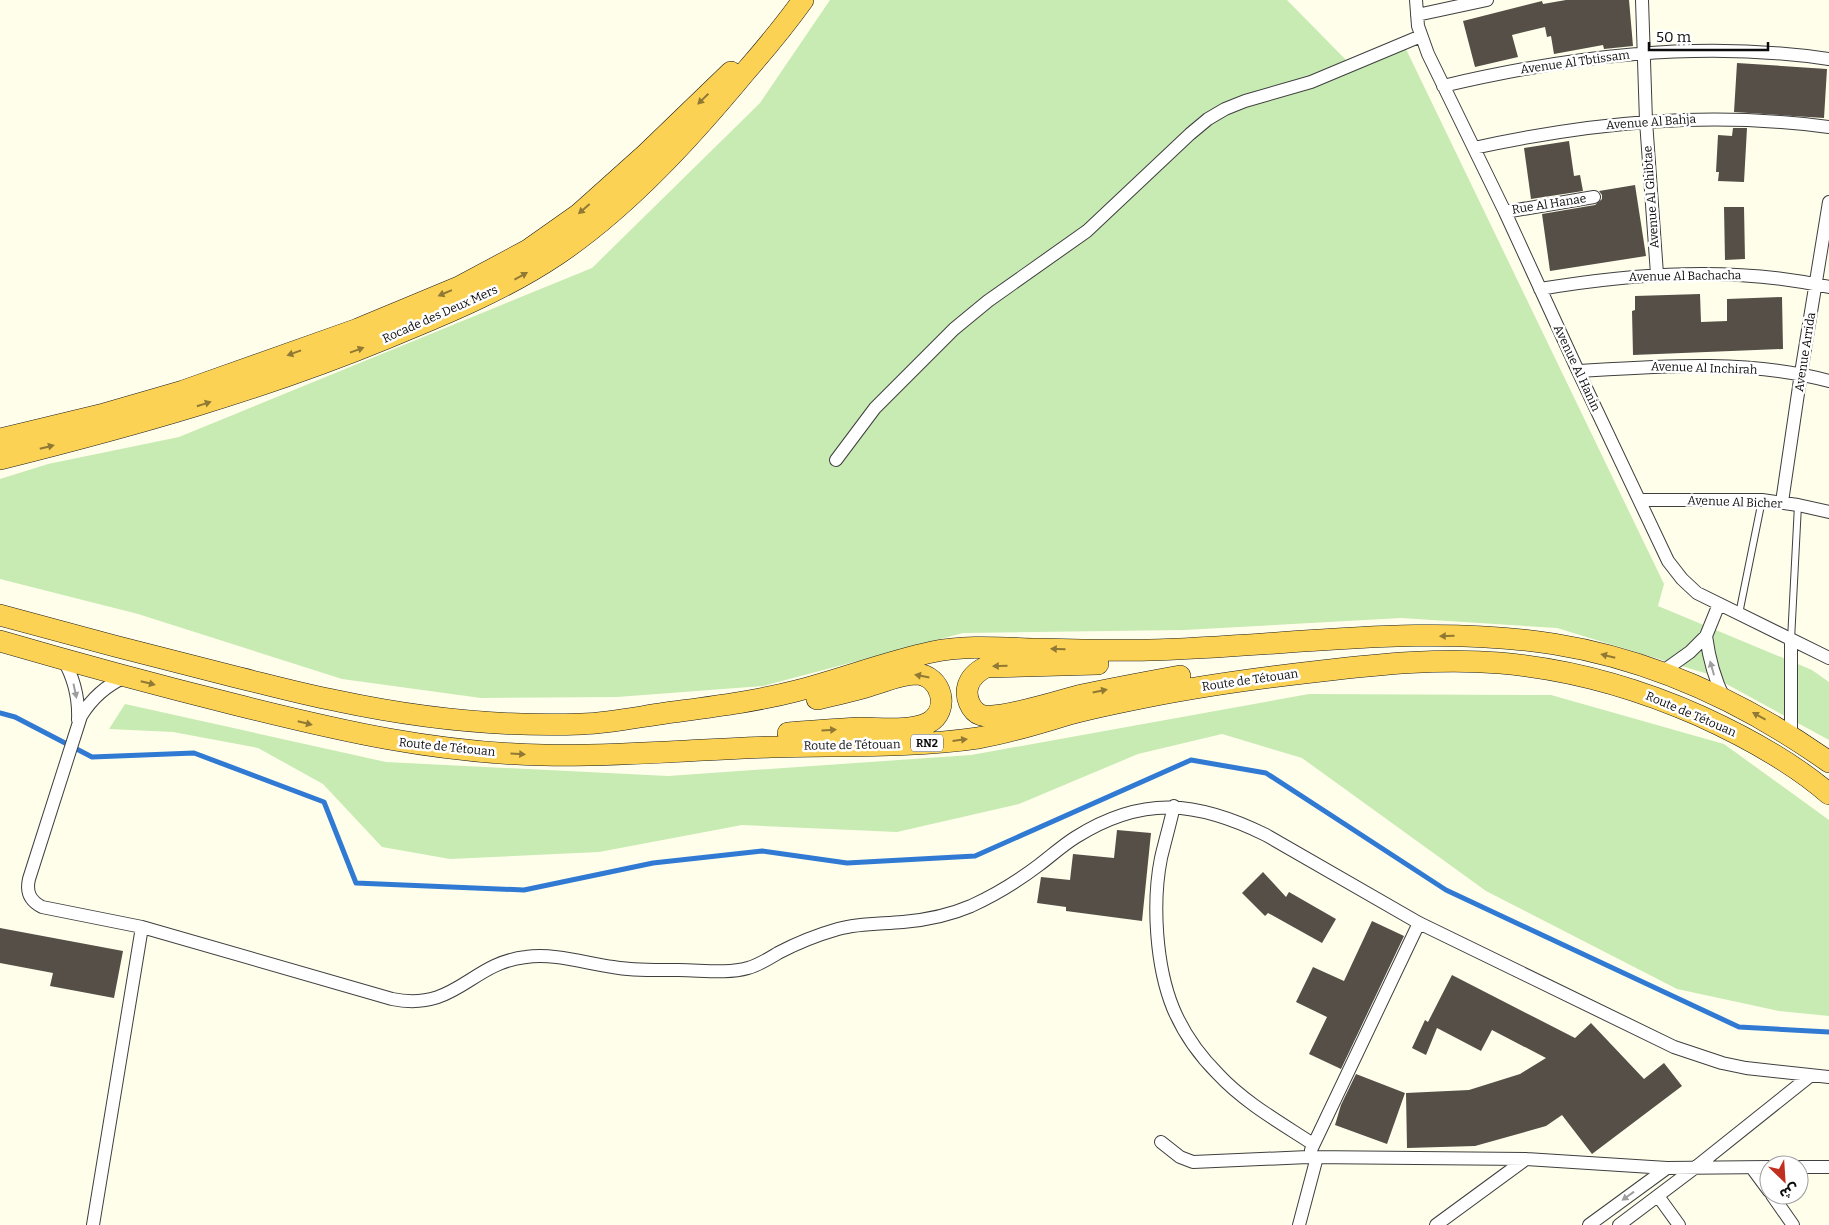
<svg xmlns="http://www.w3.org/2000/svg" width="1829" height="1225" viewBox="0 0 1829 1225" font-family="Bitter,'Noto Sans Arabic',serif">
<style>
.green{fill:#c8ebb3}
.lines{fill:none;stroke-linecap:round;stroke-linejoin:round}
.stream{stroke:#317ad3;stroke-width:5}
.building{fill:#554f48}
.service-casing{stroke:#3f3f3f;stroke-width:8}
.minor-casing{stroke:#3f3f3f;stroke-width:14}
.trunk-casing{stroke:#1d1d1d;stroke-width:22}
.service{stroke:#fff;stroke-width:6}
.minor{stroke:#fff;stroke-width:12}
.trunk{stroke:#fcd254;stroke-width:21}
.oneway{fill:#907934}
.oneway2{fill:#9e9e9e}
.labels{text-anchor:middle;stroke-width:5;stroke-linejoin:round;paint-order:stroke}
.shield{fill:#fff;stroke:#555;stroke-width:1}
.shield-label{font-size:11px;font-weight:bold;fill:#0c0c0c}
.street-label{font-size:12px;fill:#0c0c0c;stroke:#fff}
</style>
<rect width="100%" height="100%" fill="#fffeeb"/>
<!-- green -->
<path class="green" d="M830 0H1287L1347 61 1405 47 1664 584 1658 606 1812 670 1829 682V740L1708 674 1557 628 1401 618 1184 630 963 633 763 686 617 697 481 698 342 679 138 614 0 579V479L48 464 179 437 592 268 760 103Z
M1309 694 1551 695 1724 744 1829 820V1016L1779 1011 1677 989 1486 891 1302 758 1222 734 1138 754 1019 804 897 832 742 825 599 852 450 859 382 847 323 784 258 748 173 732 109 729 125 704 386 762 668 776 971 755Z"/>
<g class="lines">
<!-- stream -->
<path class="stream" d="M0 713 15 717 92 757 194 753 324 802 356 883 524 890 653 863 762 851 847 863 975 856 1191 760 1266 773 1446 890 1739 1027 1829 1032"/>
</g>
<!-- building -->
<path class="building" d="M1566 0H1629L1633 46 1604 49 1603 45 1554 54 1551 36 1547 37 1545 27 1512 35 1518 57 1475 67 1463 21 1542 1 1543 4Z
M1737 63 1827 69 1824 118 1734 112Z
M1733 128H1747L1744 182 1718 181 1719 172H1716L1718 135 1732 136Z
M1569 141 1574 176 1580 175 1583 191 1531 199 1524 148Z
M1635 185 1646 256 1550 271 1542 214 1595 205 1602 199V195L1599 191Z
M1724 207H1744L1745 259 1725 260Z
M1700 294 1701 322 1727 321V299L1782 297 1783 349 1633 355 1632 311 1635 310V296Z
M1117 830 1151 833 1142 921 1066 911V907L1037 903 1041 877 1070 880 1073 854 1114 858Z
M1263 872 1286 897 1289 892 1336 919 1322 943 1268 913 1265 916 1242 893Z
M1372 921 1404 936 1341 1069 1309 1054 1327 1017 1296 1002 1313 967 1344 981Z
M0 928 123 951 114 998 50 986 53 973 0 963Z
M1452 975 1575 1038 1591 1023 1644 1079 1664 1063 1682 1086 1592 1154 1562 1115 1546 1126 1475 1146 1407 1148 1406 1093 1469 1090 1520 1074 1546 1058 1492 1030 1481 1051 1437 1028 1426 1055 1412 1048 1425 1020 1428 1022Z
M1356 1074 1405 1093 1387 1144 1335 1125 1341 1105Z"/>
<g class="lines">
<defs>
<path id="service" d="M1739 614 1762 500
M1791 640 1798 505"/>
<path id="minor" d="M1416 0 1418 26 1428 54 1505 212 1578 371 1668 561 1682 579 1697 593 1829 658
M1642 0 1646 121 1657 274
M1417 15 1487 0
M1443 86C1570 56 1699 40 1829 59
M1474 148C1593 122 1708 111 1829 127
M1505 212 1594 197
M1540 289C1636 273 1734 266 1829 287
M1578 371C1660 366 1748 359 1829 381
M836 460 875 408 954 329 988 301 1087 231 1190 134 1208 119 1225 109 1245 101 1311 82 1421 36
M1640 500H1762L1798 505 1829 512
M1782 502 1801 373 1829 202
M1706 636C1709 658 1714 678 1724 698
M63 659C74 678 79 698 78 720
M1662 672 1690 652 1706 636 1719 604
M125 677C105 686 92 698 81 716L29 879C26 892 30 901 42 907L142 927 392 999C456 1012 470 963 526 957 554 953 585 963 613 967 635 971 657 970 679 970 701 970 727 974 748 968 759 965 768 959 778 953 797 943 817 935 838 929 860 923 881 924 903 922 926 920 950 915 971 906 995 895 1018 881 1039 865 1051 856 1063 845 1076 837 1143 795 1197 801 1266 835L1419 923 1674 1047 1722 1063 1746 1068 1829 1077
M1791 735V640
M1174 806C1170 824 1165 841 1161 858 1152 903 1156 966 1173 1008 1183 1032 1200 1056 1218 1074 1245 1103 1281 1123 1313 1144
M1161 1142 1180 1157 1193 1162 1308 1157 1526 1159 1667 1168 1769 1167
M1311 1150 1419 923
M1799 1167H1829
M1752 1168 1769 1191
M1772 1195 1793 1225
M1658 1196 1679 1225
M93 1225 142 927
M1299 1225 1317 1157
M1436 1225 1526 1159
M1589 1225 1667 1168
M1619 1225 1696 1167 1810 1076"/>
<path id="trunk" d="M0 439 100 415 183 391 358 329 459 287 528 250 579 214 646 154 731 72
M0 459C132 426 261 390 387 338 446 314 506 289 558 254 628 207 693 135 746 71 766 48 785 25 803 0
M0 615C76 636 152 656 228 675 265 684 301 694 338 701 418 718 501 727 582 724 610 723 638 717 666 713 710 707 753 702 796 691 842 679 886 662 932 652 966 645 1001 648 1036 649 1074 650 1111 651 1149 650 1282 647 1421 623 1554 644 1654 660 1747 704 1829 762
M0 641C79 664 157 685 237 705 341 731 436 753 544 755 620 757 695 749 771 747 840 745 910 748 978 738 1009 733 1039 723 1070 714 1100 706 1131 700 1162 694 1214 684 1268 677 1321 671 1380 664 1441 658 1500 663 1569 669 1637 688 1700 716 1746 737 1791 761 1829 794
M1098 664 986 667C978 671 971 676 968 686 965 696 970 711 981 715 998 721 1061 700 1082 695 1114 688 1147 682 1180 676
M788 733C812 731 836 729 860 728 881 728 908 732 928 723 951 711 942 675 916 674 901 674 886 681 872 685 854 691 835 695 817 699"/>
</defs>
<!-- service casing -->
<use href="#service" class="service-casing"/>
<!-- minor casing -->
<use href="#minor" class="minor-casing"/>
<!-- trunk casing -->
<use href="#trunk" class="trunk-casing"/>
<!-- service -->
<use href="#service" class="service"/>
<!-- minor -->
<use href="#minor" class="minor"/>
<!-- trunk -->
<use href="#trunk" class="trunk"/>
</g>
<!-- one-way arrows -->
<defs><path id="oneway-solid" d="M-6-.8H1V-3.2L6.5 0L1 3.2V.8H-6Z" transform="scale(1.25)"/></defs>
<g class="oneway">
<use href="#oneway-solid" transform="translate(703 99) rotate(136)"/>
<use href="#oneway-solid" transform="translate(584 209) rotate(139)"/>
<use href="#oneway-solid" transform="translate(521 276) rotate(-29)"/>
<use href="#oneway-solid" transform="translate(445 293) rotate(157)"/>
<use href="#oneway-solid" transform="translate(357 350) rotate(-20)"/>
<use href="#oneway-solid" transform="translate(294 353) rotate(160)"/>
<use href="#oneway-solid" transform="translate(204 404) rotate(-18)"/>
<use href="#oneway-solid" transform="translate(47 447) rotate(-14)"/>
<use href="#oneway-solid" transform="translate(1447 636) rotate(179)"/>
<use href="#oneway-solid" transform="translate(1058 649) rotate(-178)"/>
<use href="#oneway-solid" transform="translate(1608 656) rotate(-166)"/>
<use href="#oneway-solid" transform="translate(1000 666) rotate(179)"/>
<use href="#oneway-solid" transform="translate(922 676) rotate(-169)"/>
<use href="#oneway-solid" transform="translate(148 683) rotate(14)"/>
<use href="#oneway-solid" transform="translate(1100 691) rotate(-12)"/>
<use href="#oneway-solid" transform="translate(1759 716) rotate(-151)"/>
<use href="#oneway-solid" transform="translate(305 723) rotate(14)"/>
<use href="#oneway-solid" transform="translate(829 730) rotate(-4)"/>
<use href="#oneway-solid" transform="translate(960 740) rotate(-7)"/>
<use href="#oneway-solid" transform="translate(518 754) rotate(3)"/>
</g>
<g class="oneway2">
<use href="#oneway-solid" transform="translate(1712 668) rotate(-106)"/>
<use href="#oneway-solid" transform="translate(75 691) rotate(78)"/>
<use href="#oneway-solid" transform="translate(1628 1196) rotate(144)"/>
</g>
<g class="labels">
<!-- shield labels -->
<rect class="shield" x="911" y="734.5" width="32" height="17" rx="4"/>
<g class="shield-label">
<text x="927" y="747">RN2</text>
</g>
<!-- street labels -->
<g class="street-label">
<text transform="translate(1575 62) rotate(-8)" y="4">Avenue Al Tbtissam</text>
<text transform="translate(1651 122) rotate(-4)" y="4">Avenue Al Bahja</text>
<text transform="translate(1651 197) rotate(-94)" y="4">Avenue Al Ghibtae</text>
<text transform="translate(1549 204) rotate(-9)" y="4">Rue Al Hanae</text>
<text transform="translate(1685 276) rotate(-1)" y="4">Avenue Al Bachacha</text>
<text transform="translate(440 314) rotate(-24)" y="4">Rocade des Deux Mers</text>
<text transform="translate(1805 352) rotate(-81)" y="4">Avenue Arrida</text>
<text transform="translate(1577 368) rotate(65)" y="4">Avenue Al Hanin</text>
<text transform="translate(1704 368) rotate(2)" y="4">Avenue Al Inchirah</text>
<text transform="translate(1735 502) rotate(2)" y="4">Avenue Al Bicher</text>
<text transform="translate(1250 680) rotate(-8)" y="4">Route de Tétouan</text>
<text transform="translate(1691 714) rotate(23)" y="4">Route de Tétouan</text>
<text transform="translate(852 745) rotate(-1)" y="4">Route de Tétouan</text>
<text transform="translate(447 747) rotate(6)" y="4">Route de Tétouan</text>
</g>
</g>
<!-- north arrow -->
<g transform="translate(1784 1180) rotate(155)"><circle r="24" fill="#ffffff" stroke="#9e9e9e"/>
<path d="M0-4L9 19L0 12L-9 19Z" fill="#c12f1f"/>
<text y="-8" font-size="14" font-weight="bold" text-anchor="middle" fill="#0c0c0c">ش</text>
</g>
<!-- scale -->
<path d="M1649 42v8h119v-8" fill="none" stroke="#0c0c0c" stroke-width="2.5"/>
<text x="1656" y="42" font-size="15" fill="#0c0c0c" stroke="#ffffff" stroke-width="4" paint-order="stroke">50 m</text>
</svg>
